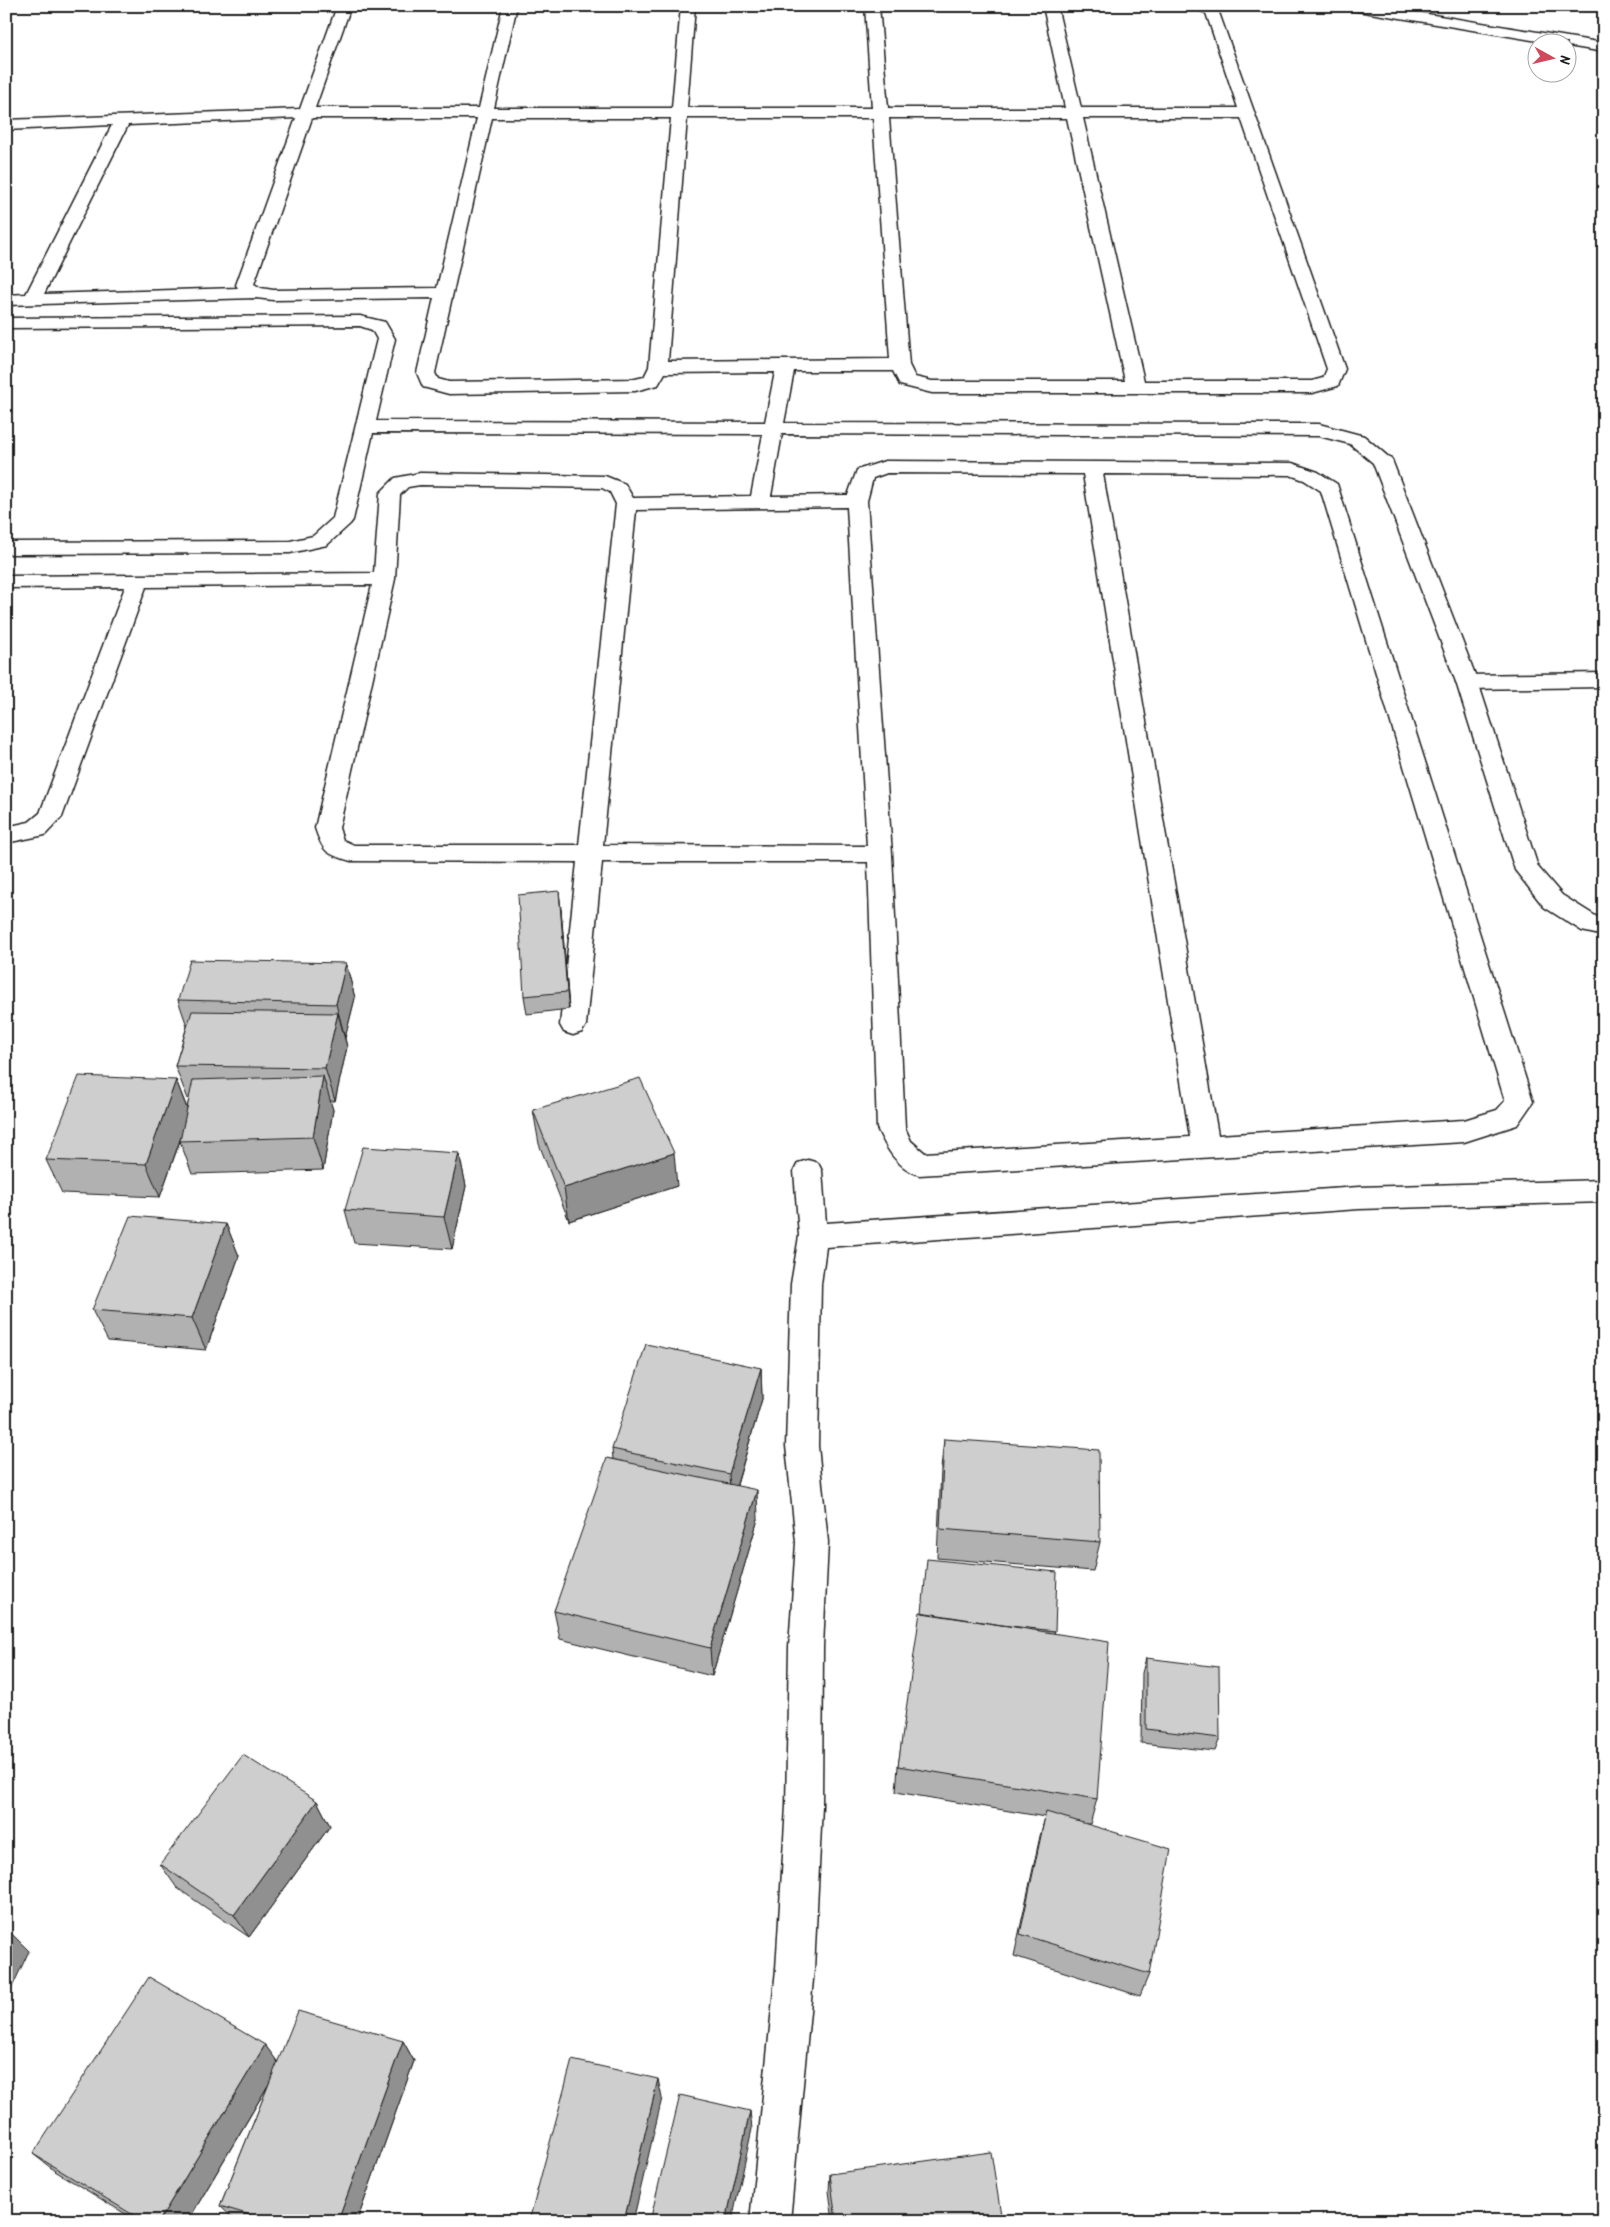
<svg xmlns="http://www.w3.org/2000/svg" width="1610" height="2227" viewBox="0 0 1610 2227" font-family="Kalam,sans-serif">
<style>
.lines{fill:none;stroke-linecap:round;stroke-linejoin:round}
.lane-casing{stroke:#1c1c1c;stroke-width:3}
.street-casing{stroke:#1c1c1c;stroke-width:3}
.lane{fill:#fff;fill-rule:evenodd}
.street{fill:#fff;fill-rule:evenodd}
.wall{fill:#b1b1b1;stroke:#1c1c1c}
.shaded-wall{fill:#909090;stroke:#1c1c1c}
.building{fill:#cecece;stroke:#1c1c1c}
</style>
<rect width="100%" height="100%" fill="#fff"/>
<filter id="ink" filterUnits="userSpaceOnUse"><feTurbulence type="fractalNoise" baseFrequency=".02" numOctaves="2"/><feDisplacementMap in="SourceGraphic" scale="10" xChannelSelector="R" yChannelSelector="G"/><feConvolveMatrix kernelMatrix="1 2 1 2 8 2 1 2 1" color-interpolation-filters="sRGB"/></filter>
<g filter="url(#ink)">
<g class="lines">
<defs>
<path id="lane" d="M1604 673V687L1467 689 1459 687 1456 682 1459 677 1467 675Z"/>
<path id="street" d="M337 6H351L315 108H479L503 6H517L494 108H672L681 6H695L687 108H872L865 6H879L888 108H1065L1043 6H1057L1081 108H1238L1206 13 1194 9 1192 6 1217 7 1345 369 1338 386 1312 393H932L900 385 893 371H794L784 423 1319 424 1364 436 1392 460 1478 682 1538 867 1562 895 1597 917 1604 918V936L1582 931 1544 907 1515 870 1456 682 1373 463 1350 444 1319 436 782 434 771 496 848 495 857 470 885 461 1292 463 1318 472 1337 484 1533 1102 1517 1125 1464 1142 919 1175C896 1167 887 1149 877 1128L868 862H602L586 1025 582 1032 573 1035 564 1032 560 1025 577 862 351 861C326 854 323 852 315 828L372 585 146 587 62 817 45 835 6 843V827L29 822 40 813 125 587 6 588V576L374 573 380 493 395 478 420 473 605 476 625 484 633 498 751 496 763 434 373 433 353 520 350 524 327 545 290 553 6 554V542L290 541 313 536 333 518 377 339 372 330 360 326 6 328V318L360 316 385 322 395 339 376 421 765 422 775 372 665 373 658 385 635 391 449 394 423 387 417 373 434 298 273 300 256 298 6 305V295L26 294 112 125 6 130V120L300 109ZM296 118 236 285 238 288 44 294 128 125ZM312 118H477L437 288 273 290 261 288 254 284ZM492 118H671L649 367 644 377 635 379 449 382 438 379 435 373ZM687 118H873L890 359 668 361ZM889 118H1067L1125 381H932L915 377 909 365ZM1083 118H1241L1327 369 1323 378 1312 381H1144ZM887 473 1083 474 1190 1137 925 1153 911 1141 905 1128 892 854 867 501 873 478ZM1103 474 1290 475 1304 480 1321 491 1505 1101 1497 1110 1464 1120 1218 1135ZM420 485 602 488 610 492 616 504 579 845H354L343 840 339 828 395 579 400 495 408 487ZM847 507 867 846 603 845 636 510Z
M1345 6H1379L1604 43V52L1568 46V42H1544L1352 10Z
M808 1160 818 1163 822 1171 826 1223 1359 1187 1604 1180V1202L1359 1209 826 1247 821 1284 818 1446 828 1542 823 1647 822 1806 814 1969 790 2221H750L776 1969 786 1806 789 1647 796 1542 786 1446 791 1284 799 1236 794 1171 798 1163Z"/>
</defs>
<!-- lane casing -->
<use href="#lane" class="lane-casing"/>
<!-- street casing -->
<use href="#street" class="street-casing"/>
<!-- lane -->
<use href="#lane" class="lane"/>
<!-- street -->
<use href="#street" class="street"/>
</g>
<!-- wall -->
<path class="wall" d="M1513 6H1564L1513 7Z
M561 909 569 1009 527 1014 524 996Z
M346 963 355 998 345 1038 347 1047 335 1101H330L333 1110 323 1170 192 1174 180 1141 160 1197 62 1193 46 1160 176 1080 187 1108 189 1099H188L175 1066 187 1026 178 1000Z
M533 1110 677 1186 569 1221 539 1144Z
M459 1153 466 1186 452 1249 354 1243 345 1210Z
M226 1224 239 1256 206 1350 108 1341 92 1310Z
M761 1368 762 1399 737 1485 758 1519 712 1676 560 1639 554 1611 613 1459 612 1449Z
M944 1439 1100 1542 1093 1571 937 1558 941 1469Z
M922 1613 1055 1631 1054 1634 1097 1799 1090 1824H1086L1149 1974 1140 1996 1014 1956 1040 1836 1045 1817 896 1792 898 1766Z
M1146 1658 1220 1738 1215 1751 1141 1743 1142 1673Z
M317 1801 330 1826 249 1937 177 1888 160 1864Z
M403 2041 414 2061 357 2221H236L220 2206 269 2084 188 2221H137L55 2171 33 2154 265 2045 277 2062Z
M830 2174 1002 2221H833L829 2191Z"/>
<!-- shaded-wall -->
<path class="shaded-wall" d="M559 891 561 909 569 1009 567 992Z
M346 963 355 998 345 1038 336 1004Z
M338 1013 347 1047 335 1101 325 1068Z
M323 1076 333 1110 323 1170 313 1137Z
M176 1080 189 1114 160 1197 146 1164Z
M459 1153 466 1186 452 1249 444 1217Z
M674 1153 677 1186 569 1221 564 1188Z
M226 1224 239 1256 206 1350 192 1318Z
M761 1368 762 1399 731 1504 729 1474Z
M757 1490 758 1519 712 1676 710 1648Z
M317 1801 330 1826 249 1937 234 1915Z
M6 1928 29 1951 6 2000Z
M403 2041 414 2061 357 2221H338Z
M265 2045 280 2065 188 2221H159Z
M658 2079 662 2098 633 2221H624Z
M750 2111 752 2129 732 2221H726Z"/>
<!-- building -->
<path class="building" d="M559 891 567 992 524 996 518 895Z
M190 960 346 963 336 1004 178 1000Z
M192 1011 338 1013 325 1068 175 1066Z
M79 1076 176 1080 146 1164 46 1160Z
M323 1076 313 1137 180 1141 193 1080Z
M640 1078 674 1153 564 1188 533 1110Z
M363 1147 459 1153 444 1217 345 1210Z
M130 1216 226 1224 192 1318 92 1310Z
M646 1344 761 1368 729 1474 612 1449Z
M944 1439 1099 1450 1100 1542 940 1529Z
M607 1458 757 1490 710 1648 554 1611Z
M927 1559 1057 1572 1055 1631 1001 1625 922 1613Z
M920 1612 1109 1642 1097 1799 898 1766Z
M1146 1658 1219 1667 1220 1738 1146 1729Z
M243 1755 317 1801 234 1915 160 1864Z
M1046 1812 1171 1849 1149 1974 1020 1934Z
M149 1977 265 2045 159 2221H143L33 2154Z
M298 2011 403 2041 338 2221H270L220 2206Z
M572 2060 658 2079 624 2221H529Z
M680 2095 750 2111 726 2221H650Z
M991 2152 1002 2221H836L830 2174Z"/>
</g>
<!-- margin -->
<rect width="1610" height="2227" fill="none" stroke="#fff" stroke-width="25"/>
<rect x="12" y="12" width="1585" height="2202" fill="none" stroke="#1c1c1c" stroke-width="2" filter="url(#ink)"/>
<!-- north arrow -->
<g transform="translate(1552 58) rotate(98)"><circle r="24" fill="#ffffff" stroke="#a4a4a4"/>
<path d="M0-4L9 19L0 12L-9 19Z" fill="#d1495b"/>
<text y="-8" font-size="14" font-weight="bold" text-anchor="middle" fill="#1c1c1c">N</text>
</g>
</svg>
